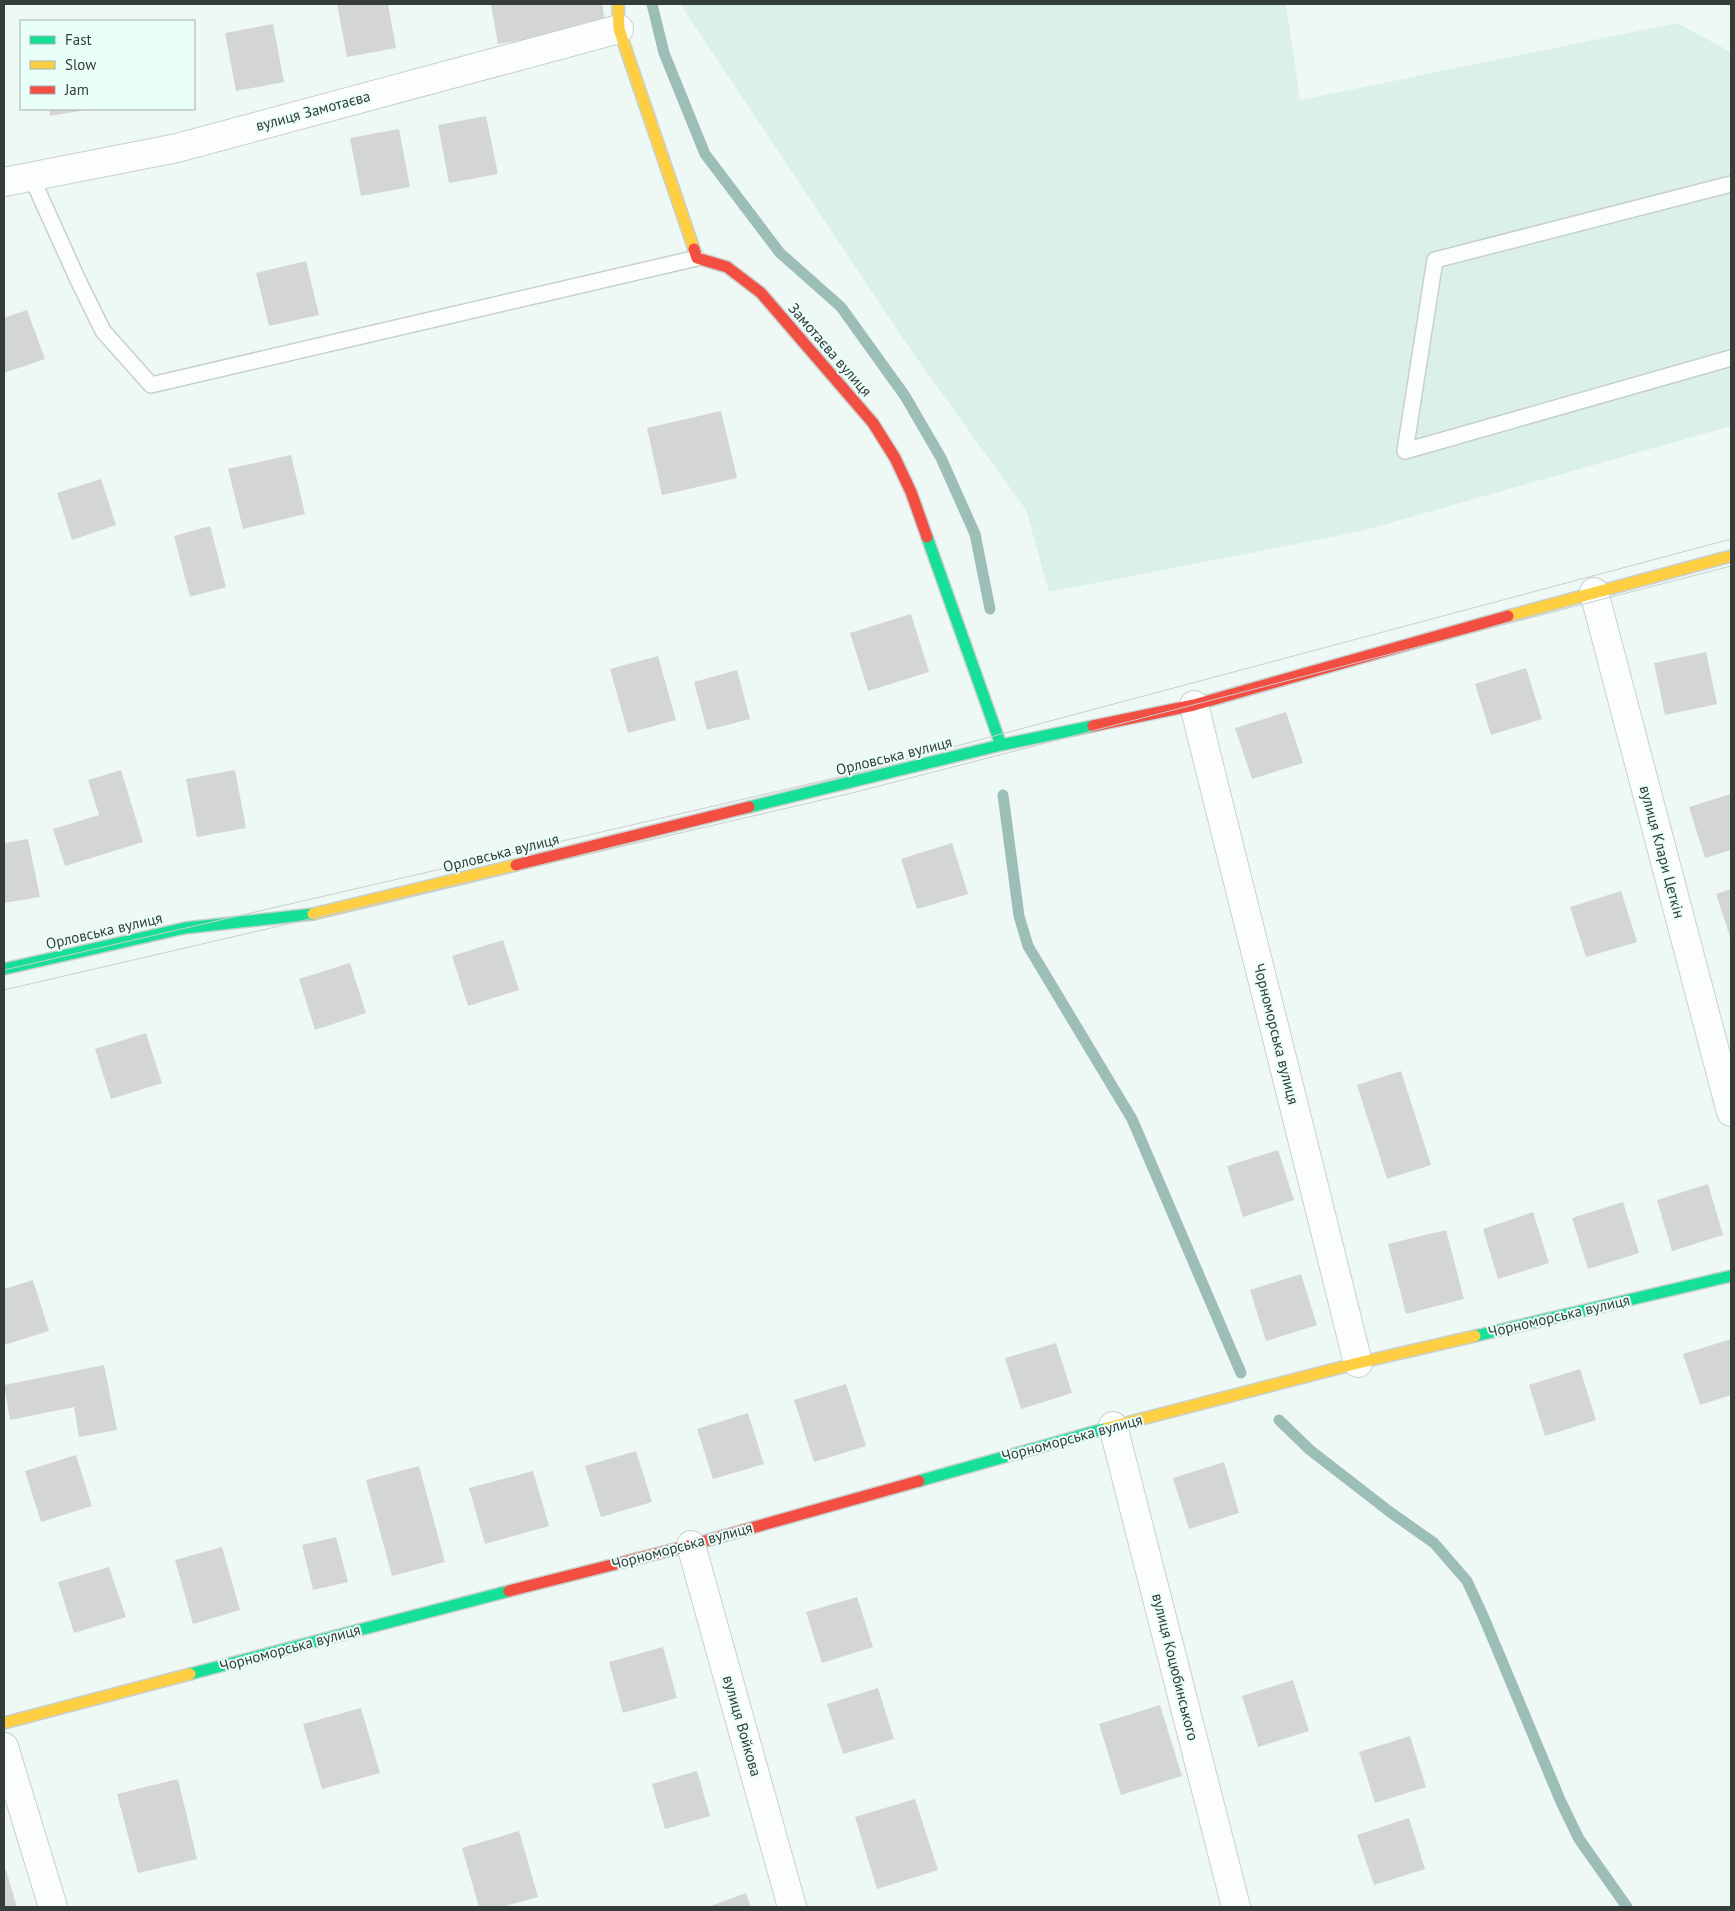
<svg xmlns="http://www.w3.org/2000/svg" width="1735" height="1911" viewBox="0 0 1735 1911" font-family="'PT Sans',sans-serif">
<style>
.built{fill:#dbf0eb}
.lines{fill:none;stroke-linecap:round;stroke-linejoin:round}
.stream{stroke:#9dbeb7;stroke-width:11}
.building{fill:#d4d6d3}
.lane-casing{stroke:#c8d0ce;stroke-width:18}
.street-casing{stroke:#c8d0ce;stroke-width:30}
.fast-casing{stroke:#c8d0ce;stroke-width:14}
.slow-casing{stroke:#c8d0ce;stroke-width:14}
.jam-casing{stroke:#c8d0ce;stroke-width:14}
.lane{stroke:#fcfefe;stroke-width:15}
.street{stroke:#fcfefe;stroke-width:28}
.fast{stroke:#16e098;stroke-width:11}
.slow{stroke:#ffcf43;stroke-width:11}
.jam{stroke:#f24e42;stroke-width:11}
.tram{stroke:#cbcecd;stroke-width:1}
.labels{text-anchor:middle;stroke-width:4;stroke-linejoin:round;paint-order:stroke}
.street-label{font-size:15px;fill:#353d3b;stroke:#e9fef9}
</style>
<rect width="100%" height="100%" fill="#eef9f6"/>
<!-- built -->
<path class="built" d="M680 4H1286L1300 100 1677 23 1731 52V426L1358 532 1049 592 1026 510 908 346Z"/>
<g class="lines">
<!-- stream -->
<path class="stream" d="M652 4 664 53 705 154 780 253 841 307 905 396 941 458 975 534 990 609
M1003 795 1019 916 1028 946 1132 1119 1241 1373
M1279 1420 1310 1450 1390 1512 1434 1543 1467 1581 1484 1618 1561 1802 1579 1839 1627 1907"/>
</g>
<!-- building -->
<path class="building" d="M337 4H388L396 48 347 57Z
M491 4H602L606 25 498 44Z
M273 24 284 82 236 91 225 33Z
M49 109H86V110L50 116Z
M486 116 498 174 449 183 438 125Z
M399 129 410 187 361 196 350 138Z
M306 261 319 315 269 326 256 273Z
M27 310 45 359 4 373V318Z
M721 411 737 478 662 495 647 428Z
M291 455 305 514 243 529 228 469Z
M101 479 116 525 72 540 57 493Z
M210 526 226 587 190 597 174 536Z
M911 614 929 672 868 691 850 633Z
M1706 652 1717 704 1665 715 1654 663Z
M658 656 676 720 628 733 610 669Z
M1526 668 1542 719 1491 735 1475 684Z
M737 670 750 719 707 730 694 682Z
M1286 712 1303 763 1252 779 1235 728Z
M121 770 143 842 65 866 53 829 99 815 88 780Z
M235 770 246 828 197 837 186 779Z
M1731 794V850L1705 858 1689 807Z
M28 839 40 897 4 903V843Z
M952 843 968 894 917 909 901 859Z
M1731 889V940L1716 894Z
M1621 891 1637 942 1586 957 1570 907Z
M503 940 519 990 468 1006 452 956Z
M350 963 366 1013 315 1030 299 979Z
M146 1033 162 1083 111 1099 95 1049Z
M1401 1071 1431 1165 1387 1179 1357 1085Z
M1278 1150 1294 1200 1243 1217 1227 1166Z
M1708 1184 1723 1235 1672 1251 1657 1200Z
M1623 1202 1639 1253 1588 1269 1572 1218Z
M1533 1212 1549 1263 1498 1279 1483 1229Z
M1446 1230 1464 1299 1406 1314 1388 1244Z
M1301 1274 1317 1325 1266 1341 1250 1290Z
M33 1280 49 1331 4 1345V1289Z
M1731 1339V1395L1700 1405 1683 1354Z
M1056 1343 1072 1393 1021 1409 1005 1358Z
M104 1365 117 1430 79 1437 74 1407 10 1420 4 1385Z
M1580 1369 1596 1420 1545 1436 1529 1385Z
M846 1384 866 1446 814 1462 794 1400Z
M748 1413 764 1464 713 1479 697 1429Z
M636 1451 652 1502 601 1517 585 1466Z
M76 1455 92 1506 41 1522 25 1471Z
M1224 1462 1239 1513 1189 1529 1173 1478Z
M419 1466 445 1562 392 1576 366 1480Z
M533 1471 549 1526 485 1544 469 1488Z
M336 1537 348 1582 313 1590 302 1545Z
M222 1547 240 1610 193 1624 175 1560Z
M109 1567 126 1617 74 1633 58 1582Z
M857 1597 873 1647 822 1663 806 1612Z
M663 1647 677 1698 623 1713 609 1662Z
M1293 1680 1309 1731 1258 1747 1242 1696Z
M878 1688 894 1739 843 1754 827 1704Z
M1160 1705 1182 1776 1121 1795 1099 1724Z
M361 1708 380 1773 322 1789 303 1724Z
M1410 1736 1426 1787 1375 1803 1359 1752Z
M697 1771 710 1816 665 1829 652 1784Z
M178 1779 197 1859 138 1873 117 1794Z
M915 1799 938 1870 877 1889 855 1817Z
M1409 1818 1425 1869 1374 1885 1357 1835Z
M519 1831 538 1897 502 1907H479L462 1848Z
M4 1870H6L17 1907H4Z
M746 1893 751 1907H708Z"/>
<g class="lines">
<defs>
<path id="lane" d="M31 176 77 278 103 331 151 385 697 258
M1731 184 1435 260 1405 451 1731 358"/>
<path id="street" d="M4 182 177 148 619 29
M1594 592 1731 1112
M1194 705 1358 1363
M1113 1426 1236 1907
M691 1545 792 1907
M4 1747 53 1907"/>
<path id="fast" d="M927 537 1001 745
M749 807 1001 745 1093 726
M4 969 185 928 313 914
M1475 1336 1731 1276
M919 1481 1107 1428
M190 1674 509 1591"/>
<path id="slow" d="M618 4 619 29 694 249
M1508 616 1731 556
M313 914 516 865
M1107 1428 1358 1363 1475 1336
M4 1723 190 1674"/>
<path id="jam" d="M694 249 697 258 727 267 761 293 873 423 895 458 911 492 927 537
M1093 726 1194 705 1508 616
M516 865 749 807
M509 1591 691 1545 919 1481"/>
</defs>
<!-- lane casing -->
<use href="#lane" class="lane-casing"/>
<!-- street casing -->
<use href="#street" class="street-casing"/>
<!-- fast casing -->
<use href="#fast" class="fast-casing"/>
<!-- slow casing -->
<use href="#slow" class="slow-casing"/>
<!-- jam casing -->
<use href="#jam" class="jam-casing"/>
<!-- lane -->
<use href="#lane" class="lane"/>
<!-- street -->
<use href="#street" class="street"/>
<!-- fast -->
<use href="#fast" class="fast"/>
<!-- slow -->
<use href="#slow" class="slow"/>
<!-- jam -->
<use href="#jam" class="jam"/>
<!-- tram -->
<path class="tram" d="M4 970 848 775 1731 539
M4 990 852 793 1731 566"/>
</g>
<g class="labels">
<!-- street labels -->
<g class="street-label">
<text transform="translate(313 111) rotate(-15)" y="5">вулиця Замотаєва</text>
<text transform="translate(830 350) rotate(49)" y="5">Замотаєва вулиця</text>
<text transform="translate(894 756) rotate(-14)" y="5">Орловська вулиця</text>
<text transform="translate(1662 852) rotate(75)" y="5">вулиця Клари Цеткін</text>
<text transform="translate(501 853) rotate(-14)" y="5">Орловська вулиця</text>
<text transform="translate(104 931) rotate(-13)" y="5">Орловська вулиця</text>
<text transform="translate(1276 1034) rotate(76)" y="5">Чорноморська вулиця</text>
<text transform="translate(1559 1316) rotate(-13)" y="5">Чорноморська вулиця</text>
<text transform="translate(1072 1438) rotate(-15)" y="5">Чорноморська вулиця</text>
<text transform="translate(682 1546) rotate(-15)" y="5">Чорноморська вулиця</text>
<text transform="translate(290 1648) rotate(-15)" y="5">Чорноморська вулиця</text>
<text transform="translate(1175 1667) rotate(76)" y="5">вулиця Коцюбинського</text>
<text transform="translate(742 1726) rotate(74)" y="5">вулиця Войкова</text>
</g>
</g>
<!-- border -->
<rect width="1735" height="1911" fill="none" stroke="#353d3b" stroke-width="10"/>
<!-- legend -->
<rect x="20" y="20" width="175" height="90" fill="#e9fef9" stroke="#a1b1ad"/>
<rect x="30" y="36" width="25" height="8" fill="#16e098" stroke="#a1b1ad"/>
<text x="65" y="45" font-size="15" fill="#353d3b">Fast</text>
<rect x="30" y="61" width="25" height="8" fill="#ffcf43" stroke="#a1b1ad"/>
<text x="65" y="70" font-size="15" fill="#353d3b">Slow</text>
<rect x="30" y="86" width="25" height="8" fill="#f24e42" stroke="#a1b1ad"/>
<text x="65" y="95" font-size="15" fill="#353d3b">Jam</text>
</svg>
